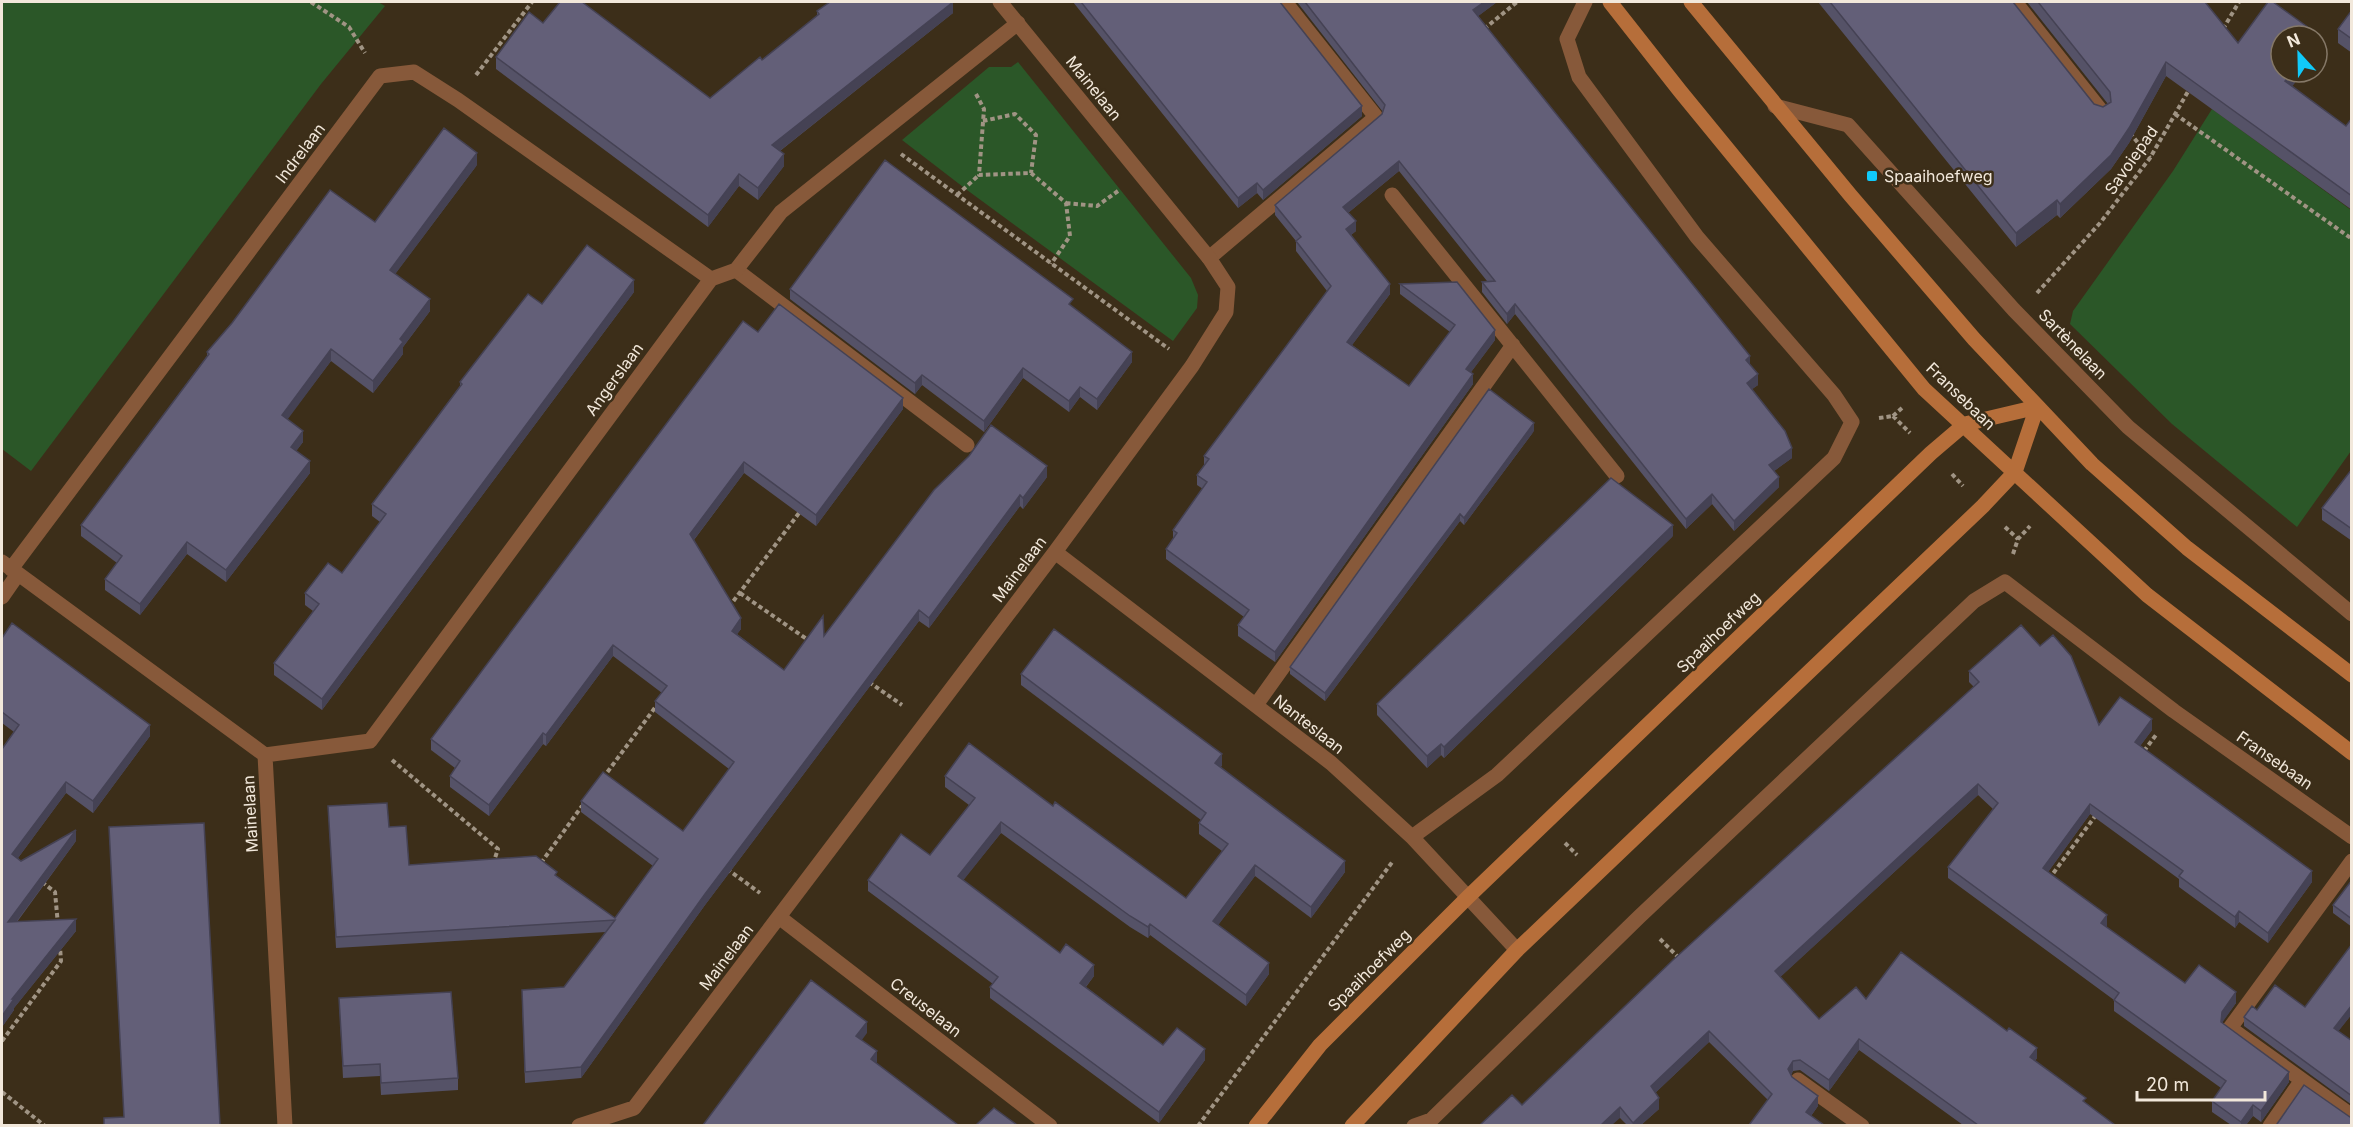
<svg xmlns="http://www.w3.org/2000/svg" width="2353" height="1127" viewBox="0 0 2353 1127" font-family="Inter,sans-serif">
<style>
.green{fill:#2b5728}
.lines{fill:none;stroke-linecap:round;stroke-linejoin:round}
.path{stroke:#a09484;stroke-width:4;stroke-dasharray:4.5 3;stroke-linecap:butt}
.lane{stroke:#87593a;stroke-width:15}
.street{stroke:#87593a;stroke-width:15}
.secondary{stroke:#b66e3a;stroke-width:15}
.wall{fill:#555267}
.shaded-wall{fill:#454254}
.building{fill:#635f78;stroke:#454254;stroke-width:1.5}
.poi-dot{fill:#10cafa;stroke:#3c2e19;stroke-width:2}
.labels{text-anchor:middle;stroke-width:5;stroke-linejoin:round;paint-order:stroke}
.street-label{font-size:16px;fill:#f2e8db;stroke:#3c2e19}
.poi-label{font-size:16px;fill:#f2e8db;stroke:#3c2e19;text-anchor:start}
</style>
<rect width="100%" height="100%" fill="#3c2e19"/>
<!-- green -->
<path class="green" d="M2 2H378L385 6 321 84 31 471 2 449Z
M1018 62 1191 278 1198 295 1197 308 1173 341 967 190 902 140 989 67H1011Z
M2212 109 2351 210V451L2297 527 2172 424 2070 324 2073 311 2173 171Z"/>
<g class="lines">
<!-- path -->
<path class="path" d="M311 2 349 27 365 53
M1484 29 1517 2
M2223 29 2239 2
M476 75 532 2
M976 94 984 109 979 175 1031 173 1066 203 1070 236 1051 264
M2175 114 2352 239
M983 121 1015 114 1036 135 1031 173
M2130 133 2150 158
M901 154 1169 349
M957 195 979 175
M1066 203 1097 206 1118 191
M2037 293 2100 223 2150 158 2190 88
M1893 416 1902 408
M1893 416 1910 433
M1879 418 1893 416
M1952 474 1963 486
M2005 527 2018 539
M2013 554 2018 539 2030 526
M740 593 808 640
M729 607 802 509
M869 682 902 705
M2144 751 2156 735
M392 760 498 849 493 864
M603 778 657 705
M1565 843 1577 855
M541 863 582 806
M727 869 760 893
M2049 879 2096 815
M42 882 55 892 58 925
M1660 939 1680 959
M2 1041 61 961 60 947
M2 1092 45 1126
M1198 1126 1393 861"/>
<!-- lane -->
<path class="lane" d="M2015 2 2102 112
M1392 195 1617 476
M1209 258 1376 117 1285 2
M736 270 967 445
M1256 705 1513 345
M2352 861 2230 1028 2352 1116
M2270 1126 2302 1080"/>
<!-- street -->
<path class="street" d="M1775 106 1848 125 2014 310 2128 427 2352 614
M1055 552 1331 763 1412 837 1517 950
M2 562 265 755 285 1126
M11 569 380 76 414 72 458 100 711 279
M2 597 18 574
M265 755 370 741 711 279 736 270 781 212 1018 23
M1412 837 1497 775 1834 458 1852 422 1834 395 1697 237 1579 77 1567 39 1585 2
M779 917 1050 1126
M1798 1080 1862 1126
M579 1126 634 1108 1055 552 1192 366 1226 312 1228 287 1209 258 1000 2
M1414 1126 1431 1120 1639 917 1974 601 2005 582 2174 711 2352 837"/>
<!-- secondary -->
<path class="secondary" d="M1610 2 1680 91 1924 389 2147 595 2352 753
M1691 2 1851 196 1974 339 2092 464 2187 548 2352 675
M1256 1126 1320 1045 1468 897 1931 453 1965 424 2037 407
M1352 1126 1517 950 1983 506 2015 472 2037 407"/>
</g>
<!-- wall -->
<path class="wall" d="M1073 2H1280L1362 116 1263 200 1257 193 1238 208Z
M1297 2H1497L1478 16 1750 365 1758 385 1752 389 1792 458 1774 471 1779 487 1734 531 1712 504 1686 529 1515 314 1507 324 1482 292V282L1487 281 1399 171 1348 213 1356 231 1351 235 1390 294 1352 345 1409 386 1450 332 1400 294V284L1495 340 1471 372 1473 384 1275 662 1238 636V625L1244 617 1166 559V549L1173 539V530L1203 489 1197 485V475L1204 465V456L1327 291 1296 251V241L1275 215V205L1382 114 1383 112Z
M1818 2H2013L2094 104 2103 107 2108 104 2027 2H2205L2238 43 2268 2H2273L2320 36V50L2317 54V36H2281V72H2303L2292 86 2346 126 2352 118V210L2166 76 2129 143 2111 169 2060 218 2057 215 2016 247Z
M2352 10V53L2338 43V29Z
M817 11 953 13 780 151 784 166 758 200 739 186 708 227 496 69V57L543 23 710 98 762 60 817 16Z
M477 165 395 274 430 311 403 347V354L373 393 331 361 287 419 303 442 296 451 310 473 226 582 187 554 140 615 105 590V579L117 563 81 536V525L207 356V352L375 222Z
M790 289 1073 307 1132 362 1097 410 1080 397 1069 412 1023 378 984 432 922 385 915 394 790 299Z
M634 292 322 710 274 675V663L313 611 305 605V593L342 573 380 522 372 516V504L460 386V382L542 304Z
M758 332 903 409 816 526 744 473 694 540 741 629 737 634 784 670 824 636 934 490 1047 477 1023 509 1020 506 929 628 919 621 705 905 581 1078 525 1083 522 1000 564 987 606 932 336 948 328 806 389 827 409 865 557 876 615 918 653 866 581 812V801L683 831 729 769 655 712V701L662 693 613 656 546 746 543 744 489 816 450 787V776L455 768 431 750V739Z
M1534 431 1464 525 1460 521 1325 701 1290 674V667Z
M2352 469V541L2322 520V508Z
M1673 536 1444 758 1441 755 1427 768 1377 715V704Z
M2 638 150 736 93 813 66 793 18 858 21 861 76 841 17 922 76 931 14 1008V1010L2 1027V749L14 732 2 723Z
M1969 671 2099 725 2152 730 2140 746 2312 882 2268 943 2239 922 2235 928 2179 887V879L2090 814 2048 872 2107 926 2106 927 2185 983 2236 1003 2222 1022 2289 1082 2261 1122 2253 1116 2246 1125H2231L2212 1112V1101L2221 1088 2114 1011V1000L1948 878V867L1993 809 1978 795 1780 977 1819 1019 1866 999 2037 1058 2035 1061 2086 1103 2115 1125H1963L1859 1050 1829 1091 1800 1070 1793 1071 1791 1075 1792 1077 1818 1106 1811 1116 1768 1100 1709 1042 1655 1093 1659 1109 1641 1125H1627L1620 1118 1522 1105 1974 687 1969 682Z
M1021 674 1222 765 1221 767 1345 872 1311 918 1255 876 1218 925 1269 974 1246 1006 1150 935 1148 938 1130 927 1001 833 963 880 1060 953 1094 976 1086 987 1163 1045 1205 1060 1159 1123 990 998V987L993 984 868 891V880L930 855 969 805 945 787V776L1053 806 1186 898 1222 851 1199 834V823L1201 820 1021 685Z
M109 827 220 1125 124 1117Z
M2352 880V927L2333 913V905Z
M2352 944V1014L2338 1031 2352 1041V1105L2244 1026V1017L2257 1010 2305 1007Z
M339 998 458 1078V1090L381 1095 380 1076 343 1078Z"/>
<!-- shaded-wall -->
<path class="shaded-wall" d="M953 2V13L772 157V145Z
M1484 2H1497L1473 20V10Z
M2320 36V50L2317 54V39Z
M2166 62V76L2129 143 2111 169 2060 218V204Z
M2292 72H2303L2285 96V81Z
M1362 106V116L1263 200V190Z
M477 153V165L390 281V270Z
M784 154V166L758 200V188Z
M1399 161V171L1343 217V207Z
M739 174V186L708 227V215Z
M1257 183V193L1238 208V198Z
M2057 200V215L2016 247V233Z
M1356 221V231L1346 239V229Z
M634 280V292L322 710V699Z
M1390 284V294L1347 352V342Z
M430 299V311L403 347V354L373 393V381L400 339Z
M1515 304V314L1507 324V314Z
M1495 330V340L1466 379V369Z
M331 349V361L282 427V415Z
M1132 352V362L1097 410V399Z
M1750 356V366L1746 360Z
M1023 368V378L984 432V421Z
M1473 374V384L1275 662V652Z
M1758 374V385L1747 393V383Z
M922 375V385L915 394V383Z
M1080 387V397L1069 412V401Z
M903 398V409L816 526V515Z
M1534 423V431L1464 525V518Z
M303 431V442L291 458V447Z
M1792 448V458L1769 475V465Z
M310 461V473L226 582V570Z
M744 462V473L690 545V534Z
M1047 466V477L1023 509V498Z
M1779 477V487L1734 531V521Z
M1712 494V504L1686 529V519Z
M1020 495V506L929 628V618Z
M1460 514V521L1325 701V693Z
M1673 525V536L1444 758V747Z
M187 542V554L140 615V604Z
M919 610V621L705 905 581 1078V1067L705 894Z
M741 618V629L732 641V631Z
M613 645V656L546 746V735Z
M2152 719V730L2135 753V742Z
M150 725V736L93 813V801Z
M543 733V744L489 816V805Z
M1441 744V755L1427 768V756Z
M1222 754V765L1215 774V763Z
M66 782V793L12 866V854Z
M1978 784V795L1775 982V971Z
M2090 804V814L2043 879V868Z
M1001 822V833L958 887V876Z
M76 830V841L8 933V922Z
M1345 861V872L1311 918V907Z
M1255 865V876L1213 932V921Z
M2312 871V882L2268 943V933Z
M2239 911V922L2235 928V917Z
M2107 915V926L2101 934V923Z
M76 919V931L14 1008V1010L2 1027V1016L12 999Z
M1150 924V935L1148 938V927Z
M1269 963V974L1246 1006V995Z
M1094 965V976L1080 994V983Z
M2236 992V1003L2222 1023V1012Z
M2352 1005V1014L2334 1037V1028Z
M867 1022V1033L856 1048V1036Z
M1709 1031V1042L1651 1097V1086Z
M1859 1039V1050L1829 1091V1080Z
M2037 1048V1058L2030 1068V1057Z
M1205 1049V1060L1159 1123V1112Z
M877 1051V1063L871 1059Z
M1793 1061V1071L1788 1080V1069Z
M2289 1072V1082L2261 1122V1111Z
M1818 1096V1106L1806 1123V1112Z
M1659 1098V1109L1641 1125H1633V1123Z
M2253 1105V1116L2246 1125H2241V1122Z
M1620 1107V1118L1612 1125H1601Z"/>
<!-- building -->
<path class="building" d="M560 2H582L710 98 760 57 762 60 819 14 817 11 830 2H953L772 145 784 154 758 188 739 174 708 215 496 57 529 12 543 23Z
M1081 2H1280L1362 106 1263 190 1257 183 1238 198Z
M1305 2H1484L1473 10 1750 356 1746 360 1758 374 1747 383 1785 431 1792 448 1769 465 1779 477 1734 521 1712 494 1686 519 1515 304 1507 314 1482 282 1495 281 1399 161 1343 207 1356 221 1346 229 1390 284 1347 342 1409 386 1455 325 1400 284 1457 282 1495 330 1466 369 1473 374 1275 652 1238 625 1249 610 1166 549 1177 533 1173 530 1207 482 1197 475 1209 459 1204 456 1331 286 1296 241 1301 237 1275 205 1382 114 1385 105Z
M1830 2H2013L2094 104 2103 107 2111 102 2110 92 2038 2H2205L2238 43 2268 2H2273L2320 36 2317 39V36H2281V72H2292L2285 81 2346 126 2352 118V196L2166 62 2129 128 2111 155 2060 204 2057 200 2016 233Z
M2352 10V39L2338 29Z
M444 128 477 153 390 270 430 299 400 339 403 342 373 381 331 349 282 415 303 431 291 447 310 461 226 570 187 542 140 604 105 579 122 556 81 525 209 354 207 352 232 323 330 190 375 222Z
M885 160 1073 299 1069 304 1132 352 1097 399 1080 387 1069 401 1023 368 984 421 922 375 915 383 790 289Z
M587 245 634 280 322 699 274 663 319 604 305 593 328 563 342 573 386 514 372 504 462 384 460 382 528 294 542 304Z
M779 304 903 398 816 515 744 462 690 534 741 618 732 631 784 670 823 616 824 636 934 490 969 456 991 425 1047 466 1023 498 1020 495 929 618 919 610 705 894 581 1067 525 1072 522 990 564 987 615 920 336 937 328 806 387 803 389 827 406 826 409 865 536 856 557 872 555 875 615 918 658 859 581 801 603 772 683 831 734 762 655 701 667 686 613 645 546 735 543 733 489 805 450 776 460 761 431 739 743 321 758 332Z
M1489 389 1534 423 1464 518 1460 514 1325 693 1290 667Z
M2352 469V529L2322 508Z
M1611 478 1673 525 1444 747 1441 744 1427 756 1377 704Z
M12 623 150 725 93 801 66 782 12 854 21 861 76 830 8 922 76 919 12 999H14L2 1016V749L19 725 2 712V638Z
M2021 625 2040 646 2053 635 2071 656 2099 725 2120 697 2152 719 2135 742 2312 871 2268 933 2239 911 2235 917 2179 876 2183 871 2090 804 2043 868 2107 915 2101 923 2185 983 2199 965 2236 992 2222 1012 2221 1022 2289 1072 2261 1111 2253 1105 2241 1122 2212 1101 2226 1081 2114 1000 2119 993 1948 867 1998 803 1978 784 1775 971 1819 1019 1856 987 1866 999 1901 952 2007 1031 2009 1028 2037 1048 2030 1057 2086 1098 2083 1101 2115 1125H1978L1859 1039 1829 1080 1800 1060 1793 1061 1788 1069 1792 1077 1818 1096 1806 1112 1824 1125H1749L1772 1094 1709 1031 1651 1086 1659 1098 1633 1123 1620 1107 1601 1125H1480L1512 1095 1522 1105 1673 960 1979 682 1969 671Z
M1054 629 1222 754 1215 763 1345 861 1311 907 1255 865 1213 921 1269 963 1246 995 1150 924 1148 927 1130 916 1001 822 958 876 1060 953 1066 944 1094 965 1080 983 1163 1045 1177 1028 1205 1049 1159 1112 990 987 998 977 868 880 901 834 930 855 975 798 945 776 969 743 1053 806 1055 802 1186 898 1228 844 1199 823 1206 813 1021 674Z
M204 823 220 1125H104V1118L124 1117 109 827Z
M2352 880V919L2333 905Z
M2352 944V1005L2334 1028 2352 1041V1096L2244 1017 2252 1006 2257 1010 2275 985 2305 1007Z
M811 980 867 1022 856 1036 877 1051 871 1059 958 1125H703Z
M451 992 458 1078 381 1083 380 1064 343 1066 339 998Z
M2304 1085 2350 1117H2352V1125H2278L2277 1124Z
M994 1108 1017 1125H976Z"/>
<!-- markers -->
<rect class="poi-dot" x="1866" y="170" width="12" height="12" rx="3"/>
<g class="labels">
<!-- street labels -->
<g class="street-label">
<text transform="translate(1094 88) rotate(51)" y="6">Mainelaan</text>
<text transform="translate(300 153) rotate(-53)" y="6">Indrelaan</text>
<text transform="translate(2131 160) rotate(-55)" y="6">Savoiepad</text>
<text transform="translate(2073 344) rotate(46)" y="6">Sartènelaan</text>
<text transform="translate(614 379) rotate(-54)" y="6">Angerslaan</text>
<text transform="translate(1961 396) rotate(44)" y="6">Fransebaan</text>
<text transform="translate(1019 569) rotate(-53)" y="6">Mainelaan</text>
<text transform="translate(1718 632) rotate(-44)" y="6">Spaaihoefweg</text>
<text transform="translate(1309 724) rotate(38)" y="6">Nanteslaan</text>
<text transform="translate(2275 760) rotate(35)" y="6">Fransebaan</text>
<text transform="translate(250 814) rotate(-93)" y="6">Mainelaan</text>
<text transform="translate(726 957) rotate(-53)" y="6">Mainelaan</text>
<text transform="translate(1369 970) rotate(-45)" y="6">Spaaihoefweg</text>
<text transform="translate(926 1007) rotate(38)" y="6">Creuselaan</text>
</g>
<!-- poi labels -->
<g class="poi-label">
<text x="1884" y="182">Spaaihoefweg</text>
</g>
</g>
<!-- border -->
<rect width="2353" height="1127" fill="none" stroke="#f2e8db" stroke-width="6"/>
<!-- north arrow -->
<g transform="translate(2299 54) rotate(338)"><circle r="28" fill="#3c2e19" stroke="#857867" stroke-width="1.5"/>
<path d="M0-4.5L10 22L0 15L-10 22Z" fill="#10cafa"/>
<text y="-9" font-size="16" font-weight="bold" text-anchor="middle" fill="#f2e8db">N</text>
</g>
<!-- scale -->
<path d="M2137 1091v9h128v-9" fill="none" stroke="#f2e8db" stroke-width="3"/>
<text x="2146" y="1091" font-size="18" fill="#f2e8db" stroke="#3c2e19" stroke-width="4.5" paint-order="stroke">20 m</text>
</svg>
